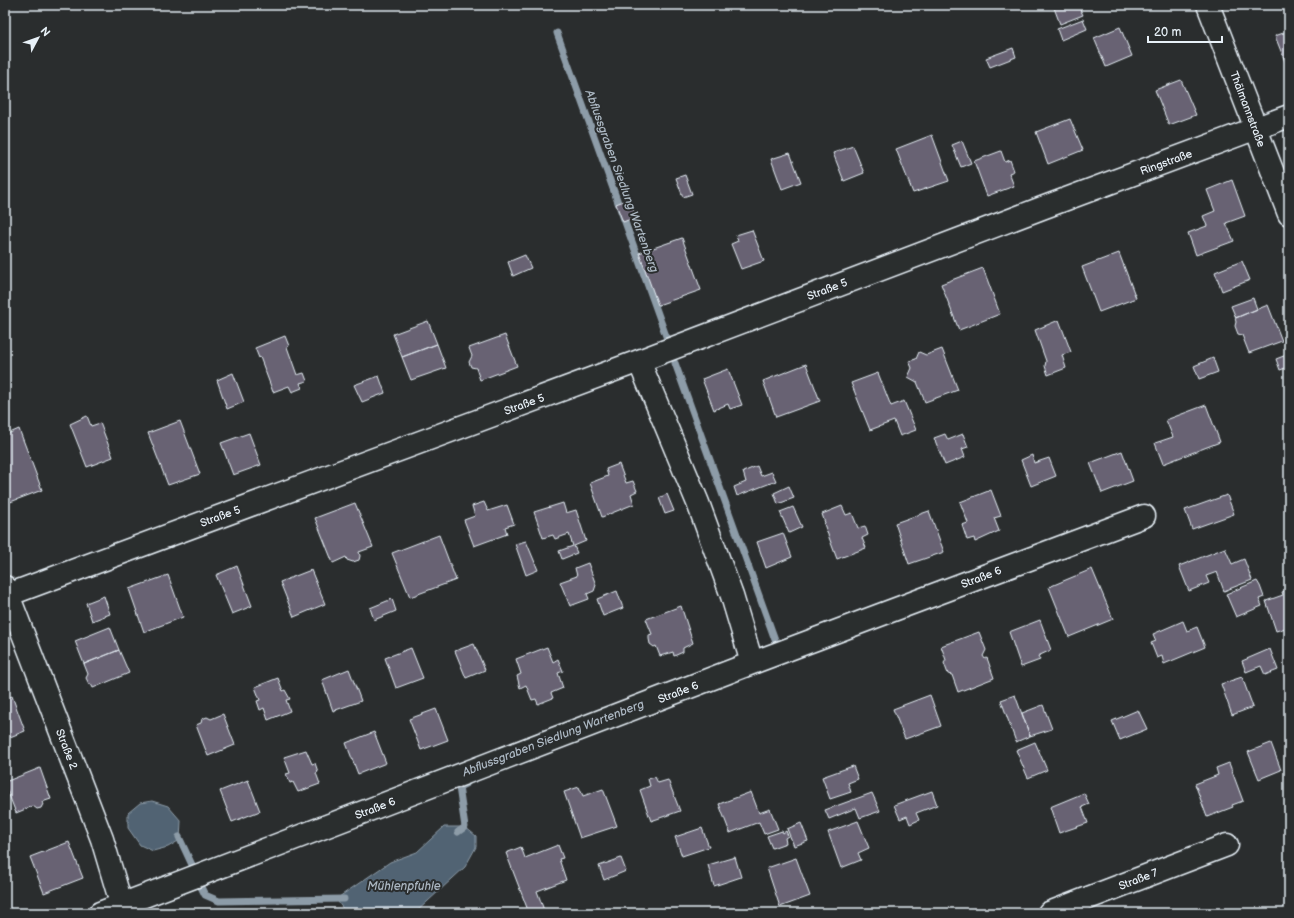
<svg xmlns="http://www.w3.org/2000/svg" width="1294" height="918" viewBox="0 0 1294 918" font-family="'Balsamiq Sans',sans-serif">
<style>
.water{fill:#516373;stroke:#8d9ca8}
.lines{fill:none;stroke-linecap:round;stroke-linejoin:round}
.stream{stroke:#8d9ca8;stroke-width:7}
.building{fill:#686273;stroke:#e8f1f8}
.minor-casing{stroke:#e8f1f8;stroke-width:25}
.minor{stroke:#2a2d2e;stroke-width:22}
.labels{text-anchor:middle;stroke-width:4;stroke-linejoin:round;paint-order:stroke}
.street-label{font-size:11px;fill:#e8f1f8;stroke:#2a2d2e}
.water-label{font-size:12px;font-style:italic;fill:#acb8c3;stroke:#2a2d2e}
</style>
<rect width="100%" height="100%" fill="#2a2d2e"/>
<filter id="ink" filterUnits="userSpaceOnUse"><feTurbulence type="fractalNoise" baseFrequency=".025" numOctaves="2"/><feDisplacementMap in="SourceGraphic" scale="8" xChannelSelector="R" yChannelSelector="G"/><feConvolveMatrix kernelMatrix="1 2 1 2 8 2 1 2 1" color-interpolation-filters="sRGB"/></filter>
<g filter="url(#ink)">
<!-- water -->
<path class="water" d="M152 801 168 806 181 821 180 840 168 847 153 851 140 845 128 828V813L140 803Z
M444 827H465L476 836V847L465 867 415 913H346L336 899 390 862 417 852Z"/>
<g class="lines">
<!-- stream -->
<path class="stream" d="M557 33 666 336
M675 363 778 648
M458 832 465 827 459 787 467 783
M179 837 193 867
M200 885 205 895 219 901 344 899"/>
</g>
<!-- building -->
<path class="building" d="M1040 5H1050L1042 8Z
M1053 5H1078L1083 15 1060 24Z
M1083 19 1087 29 1061 40 1057 29Z
M1120 27 1132 56 1106 67 1094 38Z
M1289 31V69H1288L1275 36Z
M1013 48 1016 57 990 67 986 58Z
M1181 80 1196 115 1169 125 1155 90Z
M1070 119 1083 150 1048 164 1036 132Z
M932 135 949 181 913 193 896 149Z
M962 141 971 163 961 167 952 145Z
M853 146 864 173 844 181 833 153Z
M1001 151 1005 162 1010 160 1014 171 1009 173 1014 186 987 196 974 161Z
M790 153 801 182 782 189 771 159Z
M685 175 692 194 683 197 676 178Z
M1232 180 1245 216 1226 223 1234 241 1196 255 1188 233 1207 226 1203 216 1215 211 1207 190Z
M629 199 636 217 623 222 616 204Z
M752 230 764 261 741 269 731 244 738 241 736 235Z
M682 238 701 290 658 305 639 253Z
M1119 253 1136 298 1099 312 1082 267Z
M525 255 531 268 513 276 508 262Z
M1242 261 1250 280 1222 291 1215 272Z
M983 268 1000 314 959 330 941 284Z
M1253 298 1257 309 1236 318 1231 306Z
M1268 305 1282 341 1249 353 1242 335 1238 334 1235 326 1236 322 1235 318Z
M1059 320 1071 352 1062 355 1066 368 1048 375 1045 366 1046 361 1035 330Z
M428 321 437 344 402 357 393 334Z
M505 335 517 366 480 380 476 368 471 367 469 362 472 356 469 348Z
M285 336 289 346 287 347 297 375 304 373 307 381 300 383 302 388 292 392 289 386 273 392 260 357 259 358 255 348Z
M437 344 446 368 411 380 402 357Z
M942 349 958 390 925 402 917 382 908 377 912 368 909 361 916 359 919 352 926 355Z
M1289 354V367L1280 370 1276 359Z
M1213 358 1218 372 1199 379 1194 366Z
M806 364 820 401 776 417 763 381Z
M728 369 742 405 730 409 728 404 714 410 702 379Z
M233 373 244 402 227 409 217 380Z
M878 373 891 406 904 401 916 430 900 436 894 421 870 430 851 383Z
M379 376 385 393 362 402 354 385Z
M1206 405 1220 442 1163 464 1155 443 1173 437 1166 420Z
M87 416 91 426 100 423 113 457 87 467 70 424Z
M180 421 200 474 168 485 148 433Z
M19 429 42 490 5 504V435Z
M249 433 261 465 233 475 221 443Z
M945 434 948 440 963 434 968 447 962 449 965 457 945 465 934 438Z
M1122 451 1133 481 1102 493 1090 463Z
M1032 455 1034 463 1049 458 1056 476 1031 486 1021 460Z
M619 464 626 483 633 481 637 491 631 494 634 504 602 517 590 483 608 476 606 469Z
M757 466 761 476 772 472 776 481 737 496 734 487 746 482 743 472Z
M789 486 794 498 778 504 774 493Z
M991 490 1001 516 994 518 999 531 975 542 974 538 967 540 962 525 968 523 960 502Z
M667 494 674 511 665 514 659 498Z
M1227 495 1234 514 1192 529 1185 510Z
M484 502 488 511 507 505 514 524 505 527 507 534 474 546 464 520 475 516 472 506Z
M355 503 373 547 359 552 360 556 359 560 353 562 347 560 346 557 333 563 315 518Z
M563 503 566 513 576 510 586 541 574 546 577 553 562 559 559 551 573 546 569 534 555 539 553 535 543 538 534 512Z
M842 506 846 515 852 513 858 528 865 526 868 535 862 538 866 548 837 559 824 524 825 523 822 514Z
M793 507 802 527 789 533 780 512Z
M929 511 944 552 909 564 895 523Z
M783 533 792 557 766 568 757 542Z
M439 535 456 580 410 597 392 553Z
M526 541 538 570 526 575 515 544Z
M1225 548 1232 564 1244 559 1252 580 1224 591 1217 572 1206 576 1209 583 1189 591 1179 566Z
M588 563 596 585 594 591 587 594 589 599 570 606 560 582 577 576 575 568Z
M237 566 252 606 232 614 216 575Z
M1092 569 1113 619 1069 637 1049 587Z
M311 570 325 604 294 617 280 582Z
M168 575 183 617 144 632 129 589Z
M1257 581 1260 586 1264 597 1259 599 1262 606 1236 617 1226 594Z
M1289 589V627L1276 631 1266 601 1283 595 1282 592Z
M617 591 623 608 603 616 597 599Z
M104 596 110 614 92 621 86 603Z
M392 599 396 611 374 620 370 608Z
M681 606 693 643 683 648V652L674 656 673 652 660 656 656 646 654 647 650 644 649 639V635L652 634 646 619Z
M1040 620 1051 650 1038 656 1040 660 1021 667 1009 632Z
M1183 621 1187 631 1197 627 1205 647 1164 664 1162 656 1157 658 1151 643 1156 641 1153 634Z
M110 627 119 650 84 664 75 641Z
M979 632 986 650 983 656 985 659 987 658 994 678 958 692 952 675 948 674 944 663 946 660 941 646Z
M474 644 485 670 466 678 455 651Z
M547 647 553 662 558 659 563 671 558 673 563 688 551 693 553 698 538 704 536 699 532 700 526 685 520 688 517 676 521 674 516 659Z
M411 648 423 678 396 688 385 658Z
M1270 649 1278 670 1265 675 1261 666 1246 672 1242 661Z
M119 650 129 673 93 688 91 684H89L86 678 88 674 84 664Z
M349 669 361 701 333 711 322 680Z
M1242 677 1253 707 1232 715 1221 684Z
M278 678 283 691 285 690 290 699 286 700 290 711 268 720 264 708 260 710 257 701 260 700 255 687Z
M930 695 941 726 905 739 893 709Z
M1015 695 1030 736 1016 742 1001 700Z
M12 696 25 731 5 739V699Z
M1043 705 1052 729 1030 736 1022 713Z
M436 709 448 740 421 750 409 719Z
M1138 710 1147 729 1120 740 1112 721Z
M223 714 235 745 208 756 196 725 201 723 202 719 207 717 211 719Z
M374 732 386 763 358 774 346 743Z
M1035 742 1047 770 1028 778 1016 750Z
M1271 743 1281 770 1259 779 1248 752Z
M306 750 312 764 315 763 318 772 316 773 320 784 298 792 293 782 290 783 286 774 290 773 284 757Z
M1229 763 1243 801 1232 805 1233 807 1207 817 1195 784 1218 775 1216 768Z
M853 766 858 779 848 783 851 792 830 799 822 777Z
M40 768 51 799 42 802 43 804 41 808 37 809 33 806 16 813 5 785V782Z
M655 777 658 783 668 780 680 811 651 821 640 790 650 786 648 779Z
M248 780 260 811 232 822 220 791Z
M579 787 583 796 603 789 617 826 580 838 564 792Z
M932 791 937 805 916 813 919 820 910 824 907 816 900 819 894 805Z
M751 792 759 813 770 809 778 829 764 834 759 822 730 833 719 804Z
M872 793 880 811 860 818 856 808 829 819 825 810Z
M1084 793 1089 804 1082 807 1088 823 1059 833 1050 807Z
M858 821 869 848 858 853 861 860 841 868 828 832Z
M801 823 808 841 794 846 787 829Z
M702 828 709 847 682 856 675 837Z
M782 831 783 833 786 831 788 836 785 838 786 843 772 848 767 836Z
M69 842 83 878 44 893 30 857Z
M558 845 563 858 559 859 566 880 537 891 545 913H529L506 853 521 847 525 858Z
M735 857 741 877 714 886 708 865Z
M621 858 626 871 604 880 599 866Z
M796 858 810 896 780 907 767 868Z
M599 909 601 913H589Z
M1142 910 1143 913H1133Z"/>
<g class="lines">
<defs>
<path id="minor" d="M1208 5 1289 214
M639 361 698 503 732 596 752 663
M5 587 102 839 124 913
M5 596 639 361 1042 208 1289 116
M100 913 752 663 1144 516
M1049 913 1227 845"/>
</defs>
<!-- minor casing -->
<use href="#minor" class="minor-casing"/>
<!-- minor -->
<use href="#minor" class="minor"/>
</g>
</g>
<g class="labels">
<!-- street labels -->
<g class="street-label">
<text transform="translate(1248 109) rotate(69)" y="4">Thälmannstraße</text>
<text transform="translate(1166 162) rotate(-20)" y="4">Ringstraße</text>
<text transform="translate(827 289) rotate(-21)" y="4">Straße 5</text>
<text transform="translate(524 404) rotate(-20)" y="4">Straße 5</text>
<text transform="translate(220 516) rotate(-20)" y="4">Straße 5</text>
<text transform="translate(981 577) rotate(-21)" y="4">Straße 6</text>
<text transform="translate(678 692) rotate(-21)" y="4">Straße 6</text>
<text transform="translate(67 749) rotate(69)" y="4">Straße 2</text>
<text transform="translate(375 808) rotate(-21)" y="4">Straße 6</text>
<text transform="translate(1138 879) rotate(-21)" y="4">Straße 7</text>
</g>
<!-- water labels -->
<g class="water-label">
<text transform="translate(622 181) rotate(70)" y="4">Abflussgraben Siedlung Wartenberg</text>
<text transform="translate(553 738) rotate(-21)" y="4">Abflussgraben Siedlung Wartenberg</text>
<text x="404" y="890">Mühlenpfuhle</text>
</g>
</g>
<!-- margin -->
<rect width="1294" height="918" fill="none" stroke="#2a2d2e" stroke-width="20"/>
<rect x="10" y="10" width="1274" height="898" fill="none" stroke="#e8f1f8" stroke-width="1.5" filter="url(#ink)"/>
<!-- north arrow -->
<g transform="translate(38 38) rotate(49)" stroke="#2a2d2e" stroke-width="3" paint-order="stroke">
<path d="M0-3L7 15L0 10L-7 15Z" fill="#e8f1f8"/>
<text y="-6" font-size="11" font-weight="bold" text-anchor="middle" fill="#e8f1f8">N</text>
</g>
<!-- scale -->
<path d="M1148 36v6h74v-6" fill="none" stroke="#e8f1f8" stroke-width="2"/>
<text x="1154" y="36" font-size="12" fill="#e8f1f8" stroke="#2a2d2e" stroke-width="3" paint-order="stroke">20 m</text>
</svg>
